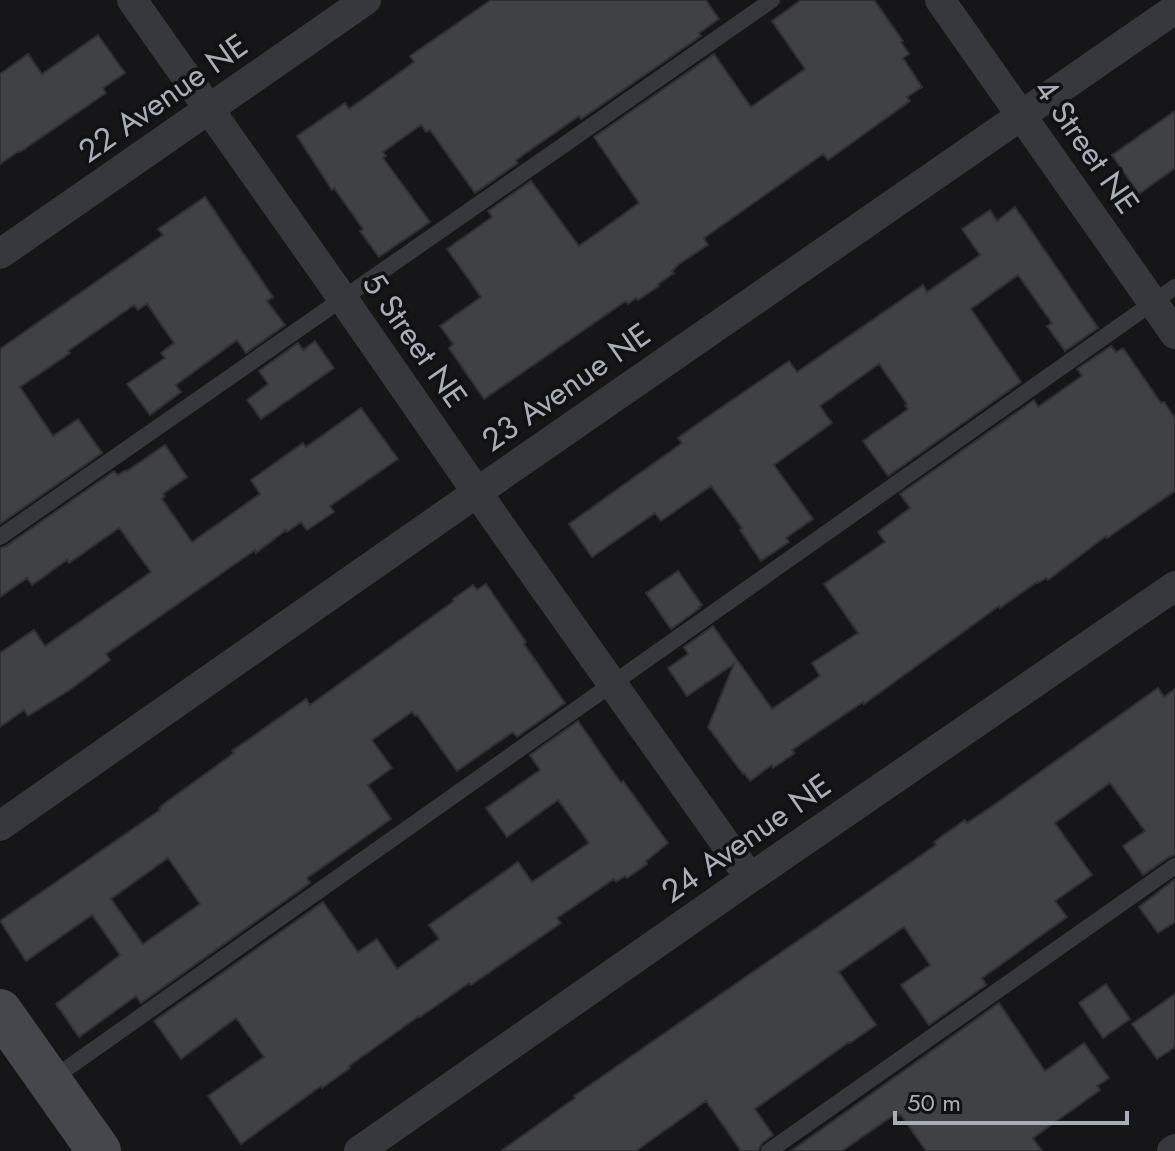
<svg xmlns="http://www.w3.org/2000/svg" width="1175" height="1151" viewBox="0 0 1175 1151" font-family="Jost,sans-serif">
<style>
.building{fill:#404145;stroke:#303034;stroke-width:2;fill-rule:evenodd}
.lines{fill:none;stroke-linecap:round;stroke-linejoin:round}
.lane{stroke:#37383d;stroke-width:16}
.street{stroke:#37383d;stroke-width:30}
.secondary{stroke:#45474d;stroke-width:44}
.labels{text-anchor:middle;stroke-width:7;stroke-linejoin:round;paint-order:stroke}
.street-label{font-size:32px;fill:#a8adb8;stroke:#111113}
</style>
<rect width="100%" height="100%" fill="#161618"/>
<!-- building -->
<path class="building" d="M491 0H706L719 19 699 33 701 36 581 119 579 116 516 160 518 163 475 193 430 130 426 132 421 125 383 152 386 156 383 158 430 222 379 257 360 231 363 229 334 188 332 190 297 136 345 103 349 109 414 62 410 56Z
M801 0H874L903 41 901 42 909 54 903 58 922 87 907 97 910 101 828 160 823 154 704 238 708 245 679 264 672 271 674 273 658 284 659 286 638 300 636 298 628 304 626 301 484 399 449 348 453 344 440 326 481 297 447 249 492 217 488 211 531 181 579 246 639 203 594 137 714 54 751 107 805 69 772 21Z
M98 35 125 73 103 88 106 93 20 152 19 151 0 164V74L28 54 42 74Z
M1175 111V168L1139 194 1112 155Z
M205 197 273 297 267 301 285 325 246 353 237 340 176 385 181 392 150 415 127 384 165 358 161 353 174 343 147 304 138 310 134 305 68 351 70 353 20 387 53 436 78 419 102 453 0 524V349L163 235 158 229Z
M1015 207 1098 328 1065 351 1047 326 1052 323 1018 275 971 309 1021 382 888 476 863 441 908 409 905 405 907 404 879 364 820 406 832 423 774 465 813 519 786 538 789 542 761 561 740 530 742 528 711 486 661 521 655 513 592 557 569 524 682 443 678 438 703 420 789 361 797 372 923 285 927 292 980 255 962 229 990 210 997 221Z
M315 341 334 368 261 419 247 400 268 384 259 371 298 343 303 350Z
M1111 346 1116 352 1123 348 1161 403 1164 402 1175 418V491L1107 538 1106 536 1048 580 1046 578 1038 583 1037 582 1000 608 999 606 864 704 863 702 792 750 795 753 773 768 772 765 750 781 744 773 743 774 708 727 734 664 687 696 668 668 688 654 684 647 713 626 772 709 820 676 812 663 858 633 824 584 885 542 878 532 910 508 900 494 1034 400 1038 407 1082 376 1077 369Z
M361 408 398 459 330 506 334 512 307 530 301 522 287 532 286 530 256 553 255 550 106 654 110 660 71 689 28 716 24 710 0 727V653L34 630 45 646 151 572 119 528 69 563 67 560 32 585 27 578 0 597V548L6 546 114 471 118 475 126 470 127 471 165 445 187 477 163 494 165 496 162 499 192 542 260 494 251 480 303 443 306 447Z
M678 571 702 605 699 607 700 608 671 629 646 593Z
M486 584 526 642 524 644 565 703 517 737 513 732 457 771 417 715 415 716 412 712 372 740 392 768 368 785 391 819 307 878 310 883 141 1003 136 996 79 1037 56 1004 120 955 92 915 26 961 0 921 160 810 159 808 165 803 234 753 232 751 306 699 310 705 454 601 453 599 473 585 477 590ZM168 858 200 904 143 944 111 899Z
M1158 688 1164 697 1175 689V855L1169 857 1143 875 1123 846 1145 831 1110 783 1055 823 1092 875 1055 901 1067 917 982 978 986 985 929 1025 901 985 930 965 904 927 839 972 876 1025 850 1043 849 1042 755 1109 773 1135 762 1143 758 1151H741L706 1101 636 1151H501L575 1098 574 1096 936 845 934 842 965 820 967 823 994 805Z
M578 721 621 783 623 781 668 843 646 861 647 864 627 878 625 876 616 882 614 879 557 918 561 923 471 985 469 983 420 1017 419 1016 349 1066 350 1068 322 1088 321 1086 241 1144 208 1096 264 1057 236 1018 181 1059 154 1021 323 902 358 952 377 939 397 969 439 939 429 925 518 862 532 882 589 843 558 800 507 837 486 808 540 770 530 755Z
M1175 879V922L1158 933 1139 907Z
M1106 984 1130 1019 1103 1038 1079 1003Z
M1175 994V1047L1157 1059 1132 1024Z
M999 1003 1045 1071 1084 1043 1109 1078 1097 1086 1100 1090 1033 1138 1042 1151H926L901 1115 899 1116 897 1113 842 1151H791Z"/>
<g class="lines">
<!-- lane -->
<path class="lane" d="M0 537 772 0
M52 1079 1175 287
M769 1151 1175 866"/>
<!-- street -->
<path class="street" d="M132 0 343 299 499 524 750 878
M940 0 1175 334
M0 254 366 0
M0 826 512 468 1175 9
M359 1151 750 878 1175 586
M1172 1151 1175 1149"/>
<!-- secondary -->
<path class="secondary" d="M0 1011 99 1151"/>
</g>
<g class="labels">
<!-- street labels -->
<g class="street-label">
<text transform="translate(163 98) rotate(-35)" y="11">22 Avenue NE</text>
<text transform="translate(1087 146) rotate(55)" y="11">4 Street NE</text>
<text transform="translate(415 340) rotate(55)" y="11">5 Street NE</text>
<text transform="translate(566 387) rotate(-35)" y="11">23 Avenue NE</text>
<text transform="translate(746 838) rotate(-35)" y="11">24 Avenue NE</text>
</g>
</g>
<!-- scale -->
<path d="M895 1111v12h232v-12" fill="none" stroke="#a8adb8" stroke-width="4"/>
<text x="907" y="1111" font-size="24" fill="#a8adb8" stroke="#111113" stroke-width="6" paint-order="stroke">50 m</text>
</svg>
